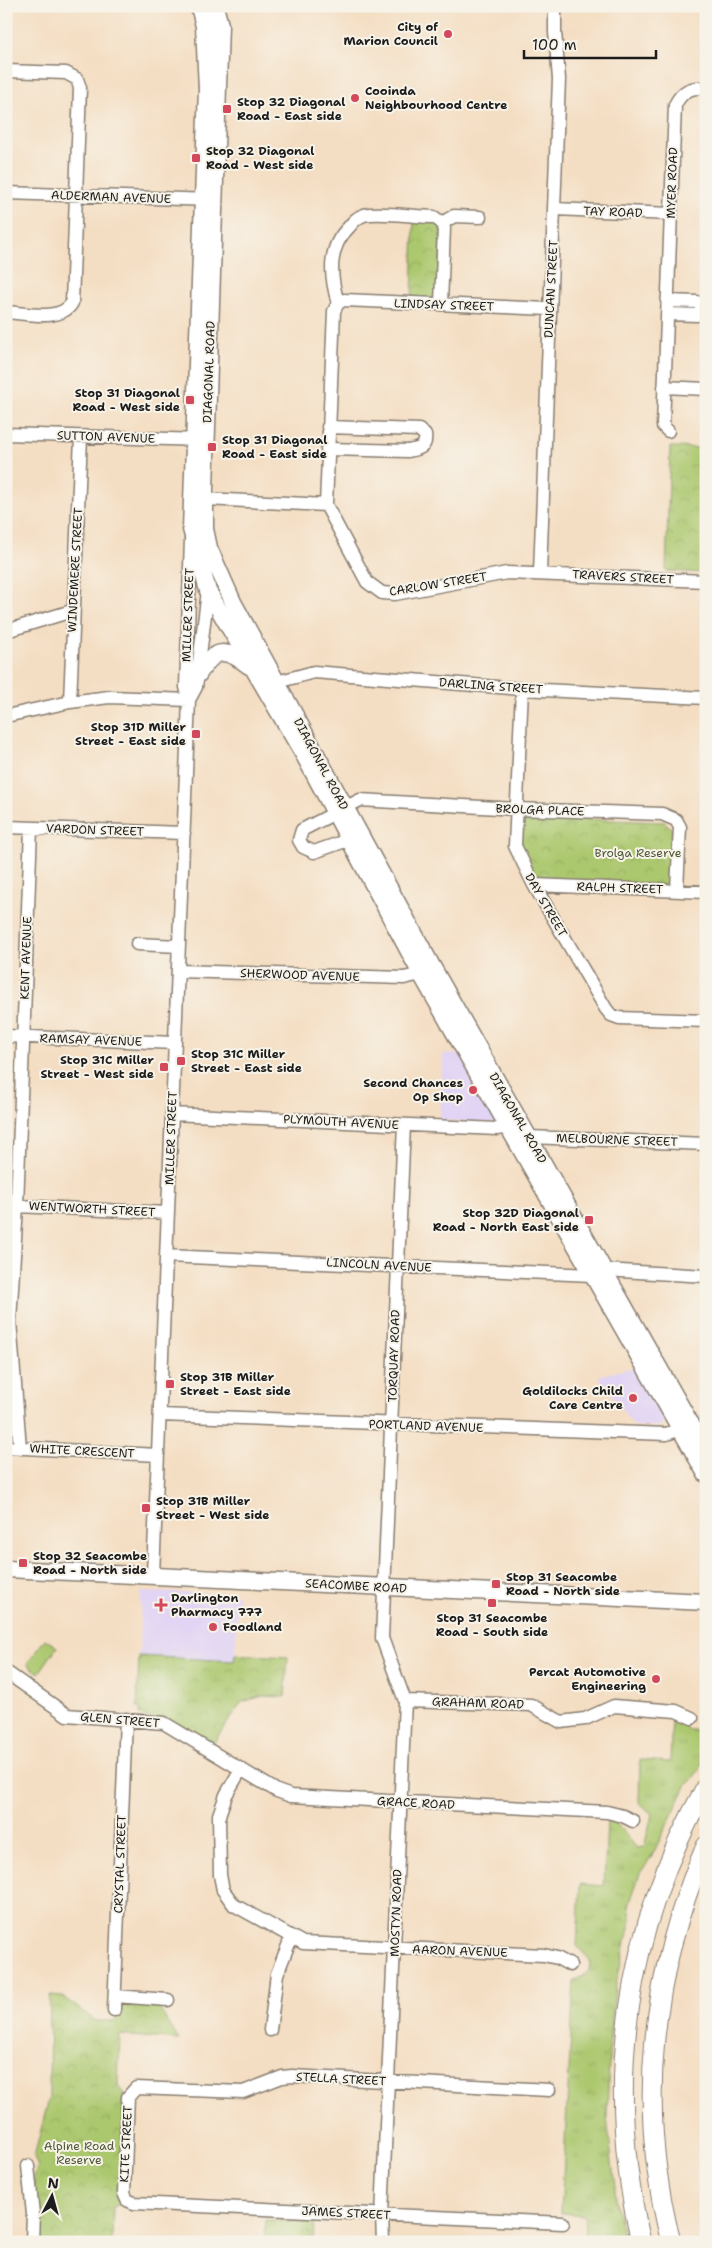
<svg xmlns="http://www.w3.org/2000/svg" width="712" height="2248" viewBox="0 0 712 2248" font-family="'Shantell Sans',sans-serif">
<style>
.built{fill:#e1d4f4}
.grass{fill:url(#grass-tufts);stroke:#647245}
.park{fill:url(#park-crowns);stroke:#647245}
.garden{fill:#acc86e;stroke:#647245}
.lines{fill:none;stroke-linecap:round;stroke-linejoin:round}
.minor-casing{stroke:#887d70;stroke-width:15}
.major-casing{stroke:#887d70;stroke-width:19}
.highway-casing{stroke:#887d70;stroke-width:21}
.minor{stroke:#fff;stroke-width:12}
.major{stroke:#fff;stroke-width:16}
.highway{stroke:#fff;stroke-width:19}
.poi-dot{fill:#d1495b;stroke:#f7f3e8;stroke-width:2}
.labels{text-anchor:middle;stroke-width:4;stroke-linejoin:round;paint-order:stroke}
.poi-label{font-size:12px;font-weight:bold;fill:#1c1c1c;stroke:#f7f3e8;text-anchor:start}
.street-label{font-size:12px;fill:#1c1c1c;stroke:#f7f3e8}
.park-label{font-size:12px;fill:#4e5839;stroke:#f7f3e8}
</style>
<defs>
<pattern id="grass-tufts" width="24" height="20" patternUnits="userSpaceOnUse" patternTransform="scale(1.25)"><rect width="24" height="20" fill="#acc86e"/><path d="M3 7l-1-3M5 7V3M7 7l1-3M15 17l-1-3M17 17v-4M19 17l1-3" fill="none" stroke="#93ab5f"/></pattern>
<pattern id="park-crowns" width="20" height="18" patternUnits="userSpaceOnUse" patternTransform="scale(1.25)"><rect width="20" height="18" fill="#acc86e"/><path d="M2 6a3 3 0 1 1 6 0M12 15a3 3 0 1 1 6 0" fill="none" stroke="#93ab5f"/></pattern>
</defs>
<rect width="100%" height="100%" fill="#f7f3e8"/>
<filter id="ink" filterUnits="userSpaceOnUse"><feTurbulence type="fractalNoise" baseFrequency=".02" numOctaves="2"/><feDisplacementMap in="SourceGraphic" scale="10" xChannelSelector="R" yChannelSelector="G"/><feConvolveMatrix kernelMatrix="1 2 1 2 8 2 1 2 1" color-interpolation-filters="sRGB"/></filter>
<filter id="wash" filterUnits="userSpaceOnUse"><feTurbulence type="fractalNoise" baseFrequency=".0096" numOctaves="4" result="noise"/><feDisplacementMap in="SourceGraphic" scale="20" xChannelSelector="R" yChannelSelector="G"/><feGaussianBlur stdDeviation="1.12" result="paint"/><feColorMatrix in="noise" values="0 0 0 0 0 0 0 0 0 0 0 0 0 0 0 0 0 1.4 0 .05"/><feComposite in="paint" operator="in"/></filter>
<g filter="url(#wash)">
<rect width="100%" height="100%" fill="#f4dec3"/>
<!-- built -->
<path class="built" d="M443 1054 463 1055 500 1118 494 1123 440 1120Z
M635 1367 666 1419 661 1426H634L598 1376Z
M141 1592 238 1594 235 1661 139 1656Z"/>
<!-- grass -->
<path class="grass" d="M706 1708C706 1742 712 1759 686 1786L651 1858 640 1873 629 1905 631 1920 616 1984 610 2034 607 2117 618 2216 625 2242H585L586 2223 583 2215 561 2213 574 1981 589 1971 590 1960 577 1946 580 1884 604 1886 607 1821 615 1822 637 1848 644 1847 652 1814 639 1802 640 1760 670 1762 672 1717 678 1718 688 1730H696L703 1725Z"/>
<!-- park -->
<path class="park" d="M414 218 441 224 439 303 412 302Z
M670 447 706 448V573L666 571Z
M528 817 665 822 672 829 669 885 540 880 536 877 520 847 521 823Z
M6 1167 12 1172 9 1240 6 1244Z
M235 1654 288 1657 285 1697 263 1696 242 1702 212 1745 140 1715V1708L137 1707 139 1656 234 1661Z
M50 1996 63 1997 96 2021H114L125 2003 157 2005 179 2040 120 2035 118 2085 124 2094 120 2204 113 2207 112 2242H40L41 2223 33 2177 38 2167 34 2157 49 2098Z
M266 2220 314 2222 313 2242H265Z"/>
<!-- garden -->
<path class="garden" d="M45 1639 57 1647 39 1673 27 1664Z"/>
</g>
<g filter="url(#ink)">
<g class="lines">
<defs>
<path id="minor" d="M6 71 66 73 77 79 80 88 72 303C61 322 25 313 6 312
M6 193 211 200
M555 209 671 214
M442 223 454 216 480 217
M338 303C330 276 327 248 349 227 353 222 357 217 364 215 379 211 417 217 434 217L442 223 444 228 441 304
M338 303 344 300 550 309
M667 314 697 315 701 312V305L697 302 667 301
M664 387 706 389
M668 431 663 426 675 105C682 91 690 87 706 88
M6 434 201 440
M327 449 408 451C418 449 427 448 425 435L419 430 328 427
M205 499 326 505 367 582 382 593 395 594 507 573 706 581
M326 505 334 311 338 303
M540 573 559 79 555 32V6
M6 631 72 611
M277 682 314 672 522 689 706 698
M522 689 515 846 534 885 606 1009 611 1015 619 1018 706 1021
M189 700 196 687 208 591
M70 702 81 437
M6 716 70 702 109 697 189 700
M6 827 184 833
M348 840 314 852 303 847 299 840 302 830 360 800 516 809 662 814 676 820 680 827 677 890
M534 885 706 892
M137 944 179 946
M178 971 404 978 421 974
M6 1036 175 1043
M172 1114 497 1129 510 1127
M529 1137 706 1144
M17 1206 168 1213
M166 1256 592 1275
M604 1270 706 1276
M160 1415 666 1434 688 1427
M6 1447 158 1455
M20 1448 10 1321 17 1206 31 828
M153 1575 189 700 186 687 191 539
M6 1672 67 1715 164 1723 277 1791 291 1796 607 1812 623 1816 633 1821
M405 1701 531 1705 561 1722 585 1719 614 1706 676 1711 692 1718
M241 1769 226 1795 219 1815 220 1875 223 1890 234 1905 303 1943 544 1955 557 1958 570 1965
M115 1996 168 2000
M114 2010 126 1719
M270 2030 277 1974 291 1938
M549 2090 292 2076 282 2077 243 2092 136 2088 128 2097 124 2193 127 2200 134 2203 563 2223
M28 2166 33 2214 32 2242
M383 2242 382 2215 405 1701 382 1638 404 1125"/>
<path id="major" d="M199 6 204 26 207 89 191 529 208 591 305 757 421 974 706 1474
M215 6 220 25 205 489V529L209 548 233 602 433 968 706 1451
M198 675C215 648 224 647 249 666
M6 1569 706 1602"/>
<path id="highway" d="M641 2242C604 2083 625 1929 706 1787
M671 2242C636 2107 651 1972 706 1846"/>
</defs>
<!-- minor casing -->
<use href="#minor" class="minor-casing"/>
<!-- major casing -->
<use href="#major" class="major-casing"/>
<!-- highway casing -->
<use href="#highway" class="highway-casing"/>
<!-- minor -->
<use href="#minor" class="minor"/>
<!-- major -->
<use href="#major" class="major"/>
<!-- highway -->
<use href="#highway" class="highway"/>
</g>
</g>
<!-- markers -->
<g class="poi-dot">
<circle cx="448" cy="34" r="5"/>
<circle cx="355" cy="98" r="5"/>
<rect x="222" y="104" width="10" height="10" rx="2.5"/>
<rect x="191" y="153" width="10" height="10" rx="2.5"/>
<rect x="185" y="395" width="10" height="10" rx="2.5"/>
<rect x="207" y="442" width="10" height="10" rx="2.5"/>
<rect x="191" y="729" width="10" height="10" rx="2.5"/>
<rect x="176" y="1056" width="10" height="10" rx="2.5"/>
<rect x="159" y="1062" width="10" height="10" rx="2.5"/>
<circle cx="473" cy="1090" r="5"/>
<rect x="584" y="1215" width="10" height="10" rx="2.5"/>
<rect x="165" y="1379" width="10" height="10" rx="2.5"/>
<circle cx="633" cy="1398" r="5"/>
<rect x="141" y="1503" width="10" height="10" rx="2.5"/>
<rect x="18" y="1558" width="10" height="10" rx="2.5"/>
<rect x="491" y="1579" width="10" height="10" rx="2.5"/>
<rect x="487" y="1598" width="10" height="10" rx="2.5"/>
<path d="M158.5 1597.5h5v5h5v5h-5v5h-5v-5h-5v-5h5z"/>
<circle cx="213" cy="1627" r="5"/>
<circle cx="656" cy="1679" r="5"/>
</g>
<g class="labels">
<!-- poi labels -->
<g class="poi-label">
<text x="438" y="31" text-anchor="end">City of<tspan x="438" dy="14">Marion Council</tspan></text>
<text x="365" y="95">Cooinda<tspan x="365" dy="14">Neighbourhood Centre</tspan></text>
<text x="237" y="106">Stop 32 Diagonal<tspan x="237" dy="14">Road - East side</tspan></text>
<text x="206" y="155">Stop 32 Diagonal<tspan x="206" dy="14">Road - West side</tspan></text>
<text x="180" y="397" text-anchor="end">Stop 31 Diagonal<tspan x="180" dy="14">Road - West side</tspan></text>
<text x="222" y="444">Stop 31 Diagonal<tspan x="222" dy="14">Road - East side</tspan></text>
<text x="186" y="731" text-anchor="end">Stop 31D Miller<tspan x="186" dy="14">Street - East side</tspan></text>
<text x="191" y="1058">Stop 31C Miller<tspan x="191" dy="14">Street - East side</tspan></text>
<text x="154" y="1064" text-anchor="end">Stop 31C Miller<tspan x="154" dy="14">Street - West side</tspan></text>
<text x="463" y="1087" text-anchor="end">Second Chances<tspan x="463" dy="14">Op Shop</tspan></text>
<text x="579" y="1217" text-anchor="end">Stop 32D Diagonal<tspan x="579" dy="14">Road - North East side</tspan></text>
<text x="180" y="1381">Stop 31B Miller<tspan x="180" dy="14">Street - East side</tspan></text>
<text x="623" y="1395" text-anchor="end">Goldilocks Child<tspan x="623" dy="14">Care Centre</tspan></text>
<text x="156" y="1505">Stop 31B Miller<tspan x="156" dy="14">Street - West side</tspan></text>
<text x="33" y="1560">Stop 32 Seacombe<tspan x="33" dy="14">Road - North side</tspan></text>
<text x="506" y="1581">Stop 31 Seacombe<tspan x="506" dy="14">Road - North side</tspan></text>
<text x="171" y="1602">Darlington<tspan x="171" dy="14">Pharmacy 777</tspan></text>
<text x="492" y="1622" text-anchor="middle">Stop 31 Seacombe<tspan x="492" dy="14">Road - South side</tspan></text>
<text x="223" y="1631">Foodland</text>
<text x="646" y="1676" text-anchor="end">Percat Automotive<tspan x="646" dy="14">Engineering</tspan></text>
</g>
<!-- street labels -->
<g class="street-label">
<text transform="translate(672 183) rotate(-88)" y="4">MYER ROAD</text>
<text transform="translate(111 197) rotate(2)" y="4">ALDERMAN AVENUE</text>
<text transform="translate(613 212) rotate(2)" y="4">TAY ROAD</text>
<text transform="translate(551 289) rotate(-87)" y="4">DUNCAN STREET</text>
<text transform="translate(444 305) rotate(2)" y="4">LINDSAY STREET</text>
<text transform="translate(209 372) rotate(-88)" y="4">DIAGONAL ROAD</text>
<text transform="translate(106 437) rotate(2)" y="4">SUTTON AVENUE</text>
<text transform="translate(75 570) rotate(-87)" y="4">WINDEMERE STREET</text>
<text transform="translate(623 577) rotate(3)" y="4">TRAVERS STREET</text>
<text transform="translate(438 584) rotate(-9)" y="4">CARLOW STREET</text>
<text transform="translate(188 615) rotate(-88)" y="4">MILLER STREET</text>
<text transform="translate(491 686) rotate(4)" y="4">DARLING STREET</text>
<text transform="translate(321 764) rotate(62)" y="4">DIAGONAL ROAD</text>
<text transform="translate(540 810) rotate(2)" y="4">BROLGA PLACE</text>
<text transform="translate(95 830) rotate(2)" y="4">VARDON STREET</text>
<text transform="translate(620 888) rotate(2)" y="4">RALPH STREET</text>
<text transform="translate(546 905) rotate(60)" y="4">DAY STREET</text>
<text transform="translate(26 958) rotate(-88)" y="4">KENT AVENUE</text>
<text transform="translate(300 975) rotate(2)" y="4">SHERWOOD AVENUE</text>
<text transform="translate(91 1040) rotate(2)" y="4">RAMSAY AVENUE</text>
<text transform="translate(518 1118) rotate(60)" y="4">DIAGONAL ROAD</text>
<text transform="translate(341 1122) rotate(3)" y="4">PLYMOUTH AVENUE</text>
<text transform="translate(171 1138) rotate(-88)" y="4">MILLER STREET</text>
<text transform="translate(617 1140) rotate(2)" y="4">MELBOURNE STREET</text>
<text transform="translate(92 1209) rotate(3)" y="4">WENTWORTH STREET</text>
<text transform="translate(379 1265) rotate(3)" y="4">LINCOLN AVENUE</text>
<text transform="translate(394 1356) rotate(-88)" y="4">TORQUAY ROAD</text>
<text transform="translate(426 1426) rotate(2)" y="4">PORTLAND AVENUE</text>
<text transform="translate(82 1451) rotate(3)" y="4">WHITE CRESCENT</text>
<text transform="translate(356 1586) rotate(3)" y="4">SEACOMBE ROAD</text>
<text transform="translate(478 1703) rotate(2)" y="4">GRAHAM ROAD</text>
<text transform="translate(120 1720) rotate(5)" y="4">GLEN STREET</text>
<text transform="translate(416 1803) rotate(3)" y="4">GRACE ROAD</text>
<text transform="translate(120 1864) rotate(-88)" y="4">CRYSTAL STREET</text>
<text transform="translate(396 1913) rotate(-88)" y="4">MOSTYN ROAD</text>
<text transform="translate(460 1951) rotate(2)" y="4">AARON AVENUE</text>
<text transform="translate(341 2079) rotate(3)" y="4">STELLA STREET</text>
<text transform="translate(126 2144) rotate(-87)" y="4">KITE STREET</text>
<text transform="translate(346 2213) rotate(3)" y="4">JAMES STREET</text>
</g>
<!-- park labels -->
<g class="park-label">
<text x="638" y="857">Brolga Reserve</text>
<text x="79" y="2150">Alpine Road<tspan x="79" dy="14">Reserve</tspan></text>
</g>
</g>
<!-- margin -->
<rect width="712" height="2248" fill="none" stroke="#f7f3e8" stroke-width="25"/>
<!-- north arrow -->
<g transform="translate(52 2196) rotate(6)" stroke="#f7f3e8" stroke-width="4" paint-order="stroke">
<path d="M0-4L9 19L0 12L-9 19Z" fill="#1c1c1c"/>
<text y="-8" font-size="14" font-weight="bold" text-anchor="middle" fill="#1c1c1c">N</text>
</g>
<!-- scale -->
<path d="M524 50v8h132v-8" fill="none" stroke="#1c1c1c" stroke-width="2.5"/>
<text x="532" y="50" font-size="15" fill="#1c1c1c" stroke="#f7f3e8" stroke-width="4" paint-order="stroke">100 m</text>
</svg>
